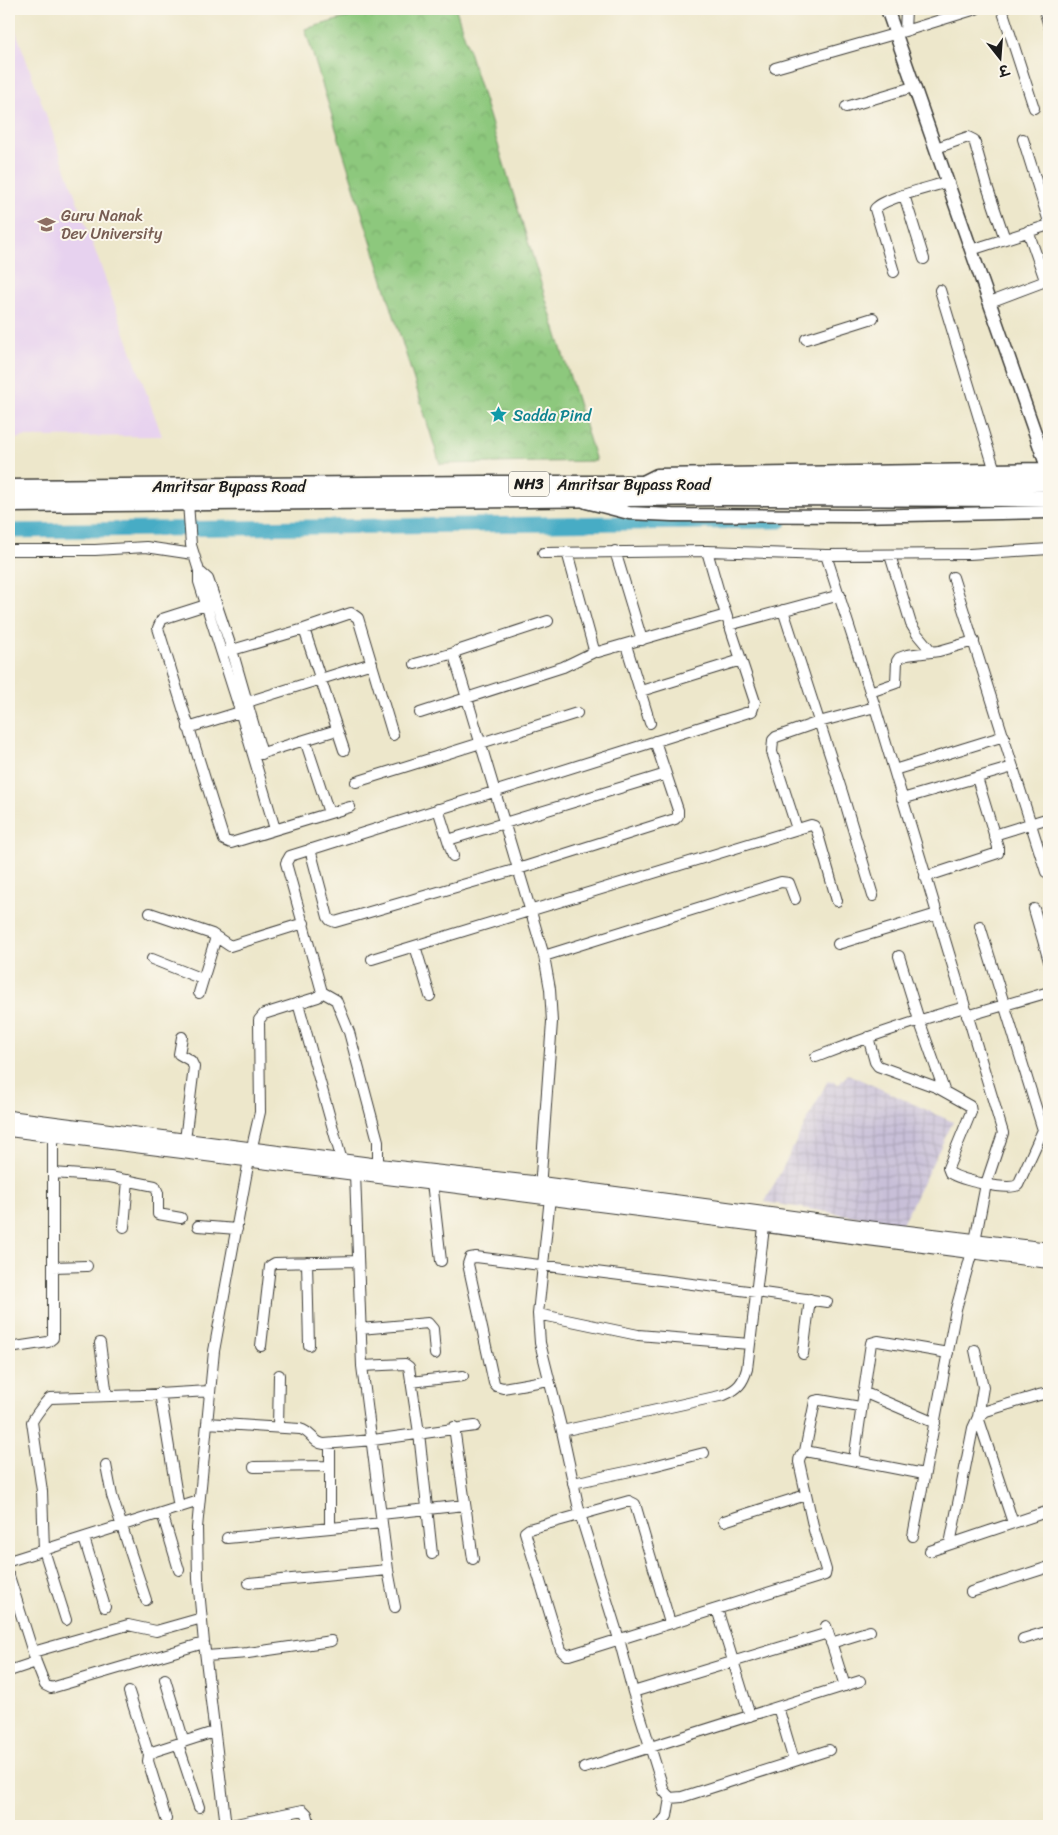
<svg xmlns="http://www.w3.org/2000/svg" width="1058" height="1835" viewBox="0 0 1058 1835" font-family="Sriracha,'Playpen Sans Deva',sans-serif">
<style>
.built{fill:#e7d2ef}
.industrial{fill:url(#industrial-grid)}
.park{fill:url(#park-crowns);stroke:#54724c}
.lines{fill:none;stroke-linecap:round;stroke-linejoin:round}
.river{stroke:#46acc5;stroke-width:15}
.minor-casing{stroke:#3b3a36;stroke-width:12}
.tertiary-casing{stroke:#3b3a36;stroke-width:15}
.secondary-casing{stroke:#3b3a36;stroke-width:16}
.trunk-casing{stroke:#3b3a36;stroke-width:19}
.minor{stroke:#fff;stroke-width:10}
.tertiary{stroke:#fff;stroke-width:12}
.secondary{stroke:#fff;stroke-width:14}
.trunk{stroke:#fff;stroke-width:16}
.labels{text-anchor:middle;stroke-width:4;stroke-linejoin:round;paint-order:stroke}
.shield{fill:#fbf7ec;stroke:#5f5e5a;stroke-width:1}
.shield-label{font-size:15px;font-weight:bold;fill:#1c1c1c}
.education-label{font-size:16px;fill:#785e54;stroke:#fbf7ec;text-anchor:start}
.culture-label{font-size:16px;fill:#0d838f;stroke:#fbf7ec;text-anchor:start}
.street-label{font-size:16px;fill:#1c1c1c;stroke:#fbf7ec}
</style>
<defs>
<pattern id="industrial-grid" width="8" height="8" patternUnits="userSpaceOnUse" patternTransform="scale(1.25)"><rect width="8" height="8" fill="#c8bfd8"/><path d="M0 4h8M4 0v8" fill="none" stroke="#aba4b9"/></pattern>
<pattern id="park-crowns" width="20" height="18" patternUnits="userSpaceOnUse" patternTransform="scale(1.25)"><rect width="20" height="18" fill="#8dc87d"/><path d="M2 6a3 3 0 1 1 6 0M12 15a3 3 0 1 1 6 0" fill="none" stroke="#79ab6b"/></pattern>
</defs>
<rect width="100%" height="100%" fill="#fbf7ec"/>
<filter id="ink" filterUnits="userSpaceOnUse"><feTurbulence type="fractalNoise" baseFrequency=".02" numOctaves="2"/><feDisplacementMap in="SourceGraphic" scale="10" xChannelSelector="R" yChannelSelector="G"/><feConvolveMatrix kernelMatrix="1 2 1 2 8 2 1 2 1" color-interpolation-filters="sRGB"/></filter>
<filter id="wash" filterUnits="userSpaceOnUse"><feTurbulence type="fractalNoise" baseFrequency=".0096" numOctaves="4" result="noise"/><feDisplacementMap in="SourceGraphic" scale="20" xChannelSelector="R" yChannelSelector="G"/><feGaussianBlur stdDeviation="1.12" result="paint"/><feColorMatrix in="noise" values="0 0 0 0 0 0 0 0 0 0 0 0 0 0 0 0 0 1.4 0 .05"/><feComposite in="paint" operator="in"/></filter>
<g filter="url(#wash)">
<rect width="100%" height="100%" fill="#ede7cb"/>
<!-- built -->
<path class="built" d="M9 12 162 436 23 437 9 441Z"/>
<!-- industrial -->
<path class="industrial" d="M848 1074 953 1122 902 1224 765 1202 828 1080 839 1084Z"/>
<!-- park -->
<path class="park" d="M378 9H456L596 461 440 464 305 29Z"/>
<g class="lines">
<!-- river -->
<path class="river" d="M9 531 780 521"/>
</g>
</g>
<g filter="url(#ink)">
<g class="lines">
<defs>
<path id="minor" d="M1002 9 1034 108
M1044 9 1049 26
M905 31 906 9
M775 68 905 31 976 9
M846 107 913 87
M1023 139 1049 222
M936 148 968 137 974 140 987 186 1005 239
M904 195 924 259
M971 250 1049 225
M894 272 875 209C883 198 932 187 947 182
M940 290 995 471
M990 302 1043 282 1044 277 1028 231
M806 339 873 318
M188 502 191 545 199 571V582L238 704 275 829
M9 550H95L146 547 193 554
M615 551 642 640
M567 552 594 650 598 652 726 615
M543 553 707 551 826 555 969 554 1049 549
M826 555 875 707 1003 1133 986 1184 975 1241 956 1309 913 1536
M890 555 911 624 917 634 932 652
M199 571 208 579 232 650 262 754
M953 577 1046 872
M206 605 162 619 158 628 224 840 231 843 350 807
M783 610 842 792 873 896
M729 625 840 595
M304 629 344 750
M626 645 650 723
M222 653 304 629 351 613 358 618 393 735
M415 664 454 653
M641 691 741 660
M870 692 896 683 897 661 899 658 907 655 939 651 974 641
M241 704 372 663
M420 713 563 667 596 651
M188 728 240 712
M305 740 329 813
M256 755 337 730
M894 770 1004 736
M356 782 577 713
M902 799 1013 767
M438 809 453 856
M797 829 772 752 773 740 776 737 819 722 875 707
M994 835 1049 818
M448 840 666 774
M310 849 328 917 330 920 335 922 518 869 675 819 678 816V810L655 741
M925 877 998 853V847L977 778
M1034 909 1049 961
M150 913 212 934 230 946 304 923
M838 944 937 914
M415 946 430 996
M544 956 781 882 789 883 795 899
M899 956 919 1020 944 1090
M152 959 202 979
M372 959 811 825 814 826 817 831 837 901
M322 992 336 1000 349 1032 378 1141V1172
M199 993 216 937
M298 1003 342 1161
M967 1016 1049 992
M182 1037 179 1054 191 1061 194 1067 185 1140
M868 1037 875 1062 878 1066 936 1087 970 1106 971 1112 948 1168 950 1173C961 1180 1007 1191 1018 1185L1043 1130 980 926
M816 1057C865 1038 914 1021 965 1007
M53 1173 110 1177 155 1186 158 1193V1214L181 1218
M355 1173 362 1366 388 1570 395 1607
M432 1182 441 1261
M540 1189 552 1022 550 989 544 956 531 912 454 655 457 651 548 621
M550 1197 538 1314 540 1343 562 1431 580 1514 619 1639 633 1692 664 1791 670 1798 682 1797 829 1750
M198 1226 237 1229
M124 1227 128 1180
M307 1262 309 1345
M53 1267 87 1266
M538 1314 638 1335 750 1344
M360 1329 428 1323 433 1329 435 1354
M100 1343 107 1396
M261 1346 270 1266 275 1263 358 1261
M9 1348 48 1342 53 1338V1129
M975 1350 983 1387 978 1417 1013 1523
M803 1354 810 1299
M362 1366 405 1364 409 1367 419 1433 432 1554
M549 1380 503 1388 496 1386 494 1383 468 1264 470 1258 476 1257 756 1292 827 1302
M411 1382 463 1376
M863 1392 935 1423
M160 1393 179 1508
M207 1423 300 1429C312 1432 313 1443 324 1444L373 1440 475 1426
M278 1427 279 1375
M454 1427 473 1559
M562 1431 724 1395C738 1389 743 1383 747 1369L765 1219
M805 1451 815 1401 820 1400 860 1407
M854 1460 871 1343 878 1341 948 1353
M106 1465 112 1496 146 1600
M254 1467 330 1466
M573 1483 645 1468 704 1453
M162 1513 179 1570
M381 1514 465 1505
M724 1521 806 1495
M330 1528V1444
M84 1538 105 1607
M227 1538 382 1523
M950 1544 973 1428 978 1417 986 1411 1039 1395 1044 1394 1049 1397
M930 1551 1049 1511
M9 1561 199 1501
M9 1576 36 1662 45 1685 51 1688 204 1643
M249 1583 388 1570
M971 1592 1049 1567
M717 1609 750 1716
M66 1620 44 1550 42 1491 32 1422C34 1417 46 1401 50 1398L141 1395 209 1391
M670 1623 635 1504 629 1501 529 1529 525 1532 561 1650 566 1655H569L825 1575 826 1570 814 1530 799 1462C799 1457 801 1454 805 1451L924 1474
M826 1626 845 1686
M1023 1639 1049 1631
M831 1643 870 1631
M33 1652 128 1625 156 1631 202 1618
M206 1656 248 1653 331 1641
M9 1671 36 1662
M165 1679 184 1742
M129 1692 149 1755
M633 1692 828 1633
M778 1707 794 1761
M178 1744 199 1807
M584 1768 860 1681
M166 1819 148 1761 149 1755 155 1751 214 1732
M226 1826 204 1643 198 1579 197 1528 214 1351 249 1160 260 1112 259 1020 264 1014 318 997 322 992 286 863 290 856 752 711 755 702 720 596 707 551
M226 1826 303 1810 307 1814 310 1826
M659 1826 667 1816 670 1798"/>
<path id="tertiary" d="M887 9 1048 470
M641 483 657 475 1049 469
M586 502 629 513 672 515 857 516 1049 512"/>
<path id="secondary" d="M9 1118 379 1166 541 1184 867 1228 1049 1250
M9 1129 1049 1261"/>
<path id="trunk" d="M9 488 482 484H846L1049 482
M9 504 727 497 1049 498"/>
</defs>
<!-- minor casing -->
<use href="#minor" class="minor-casing"/>
<!-- tertiary casing -->
<use href="#tertiary" class="tertiary-casing"/>
<!-- secondary casing -->
<use href="#secondary" class="secondary-casing"/>
<!-- trunk casing -->
<use href="#trunk" class="trunk-casing"/>
<!-- minor -->
<use href="#minor" class="minor"/>
<!-- tertiary -->
<use href="#tertiary" class="tertiary"/>
<!-- secondary -->
<use href="#secondary" class="secondary"/>
<!-- trunk -->
<use href="#trunk" class="trunk"/>
</g>
</g>
<!-- icons -->
<defs>
<symbol id="university-bare" viewBox="-9 -9 18 18"><path d="M0-5L7-2L0 1L-7-2ZM-4 1L0 2.5L4 1V4Q0 6-4 4Z" fill="#8d6e63" stroke="#fbf7ec" stroke-width="2.5" paint-order="stroke"/></symbol>
<symbol id="sight-bare" viewBox="-9 -9 18 18"><path d="M0-6L1.8-2.2L6-1.7L2.9 1.2L3.7 5.4L0 3.3L-3.7 5.4L-2.9 1.2L-6-1.7L-1.8-2.2Z" fill="#0f9aa8" stroke="#fbf7ec" stroke-width="2.5" paint-order="stroke"/></symbol>
</defs>
<g fill-rule="evenodd">
<use href="#university-bare" x="34" y="212" width="25" height="25"/>
<use href="#sight-bare" x="486" y="402" width="25" height="25"/>
</g>
<g class="labels">
<!-- shield labels -->
<rect class="shield" x="509" y="471.5" width="40" height="25" rx="4"/>
<g class="shield-label">
<text x="529" y="489">NH3</text>
</g>
<!-- education labels -->
<g class="education-label">
<text x="61" y="221">Guru Nanak<tspan x="61" dy="18">Dev University</tspan></text>
</g>
<!-- culture labels -->
<g class="culture-label">
<text x="513" y="421">Sadda Pind</text>
</g>
<!-- street labels -->
<g class="street-label">
<text x="634" y="490">Amritsar Bypass Road</text>
<text x="229" y="492">Amritsar Bypass Road</text>
</g>
</g>
<!-- margin -->
<rect width="1058" height="1835" fill="none" stroke="#fbf7ec" stroke-width="30"/>
<!-- north arrow -->
<g transform="translate(1000 58) rotate(163)" stroke="#fbf7ec" stroke-width="4" paint-order="stroke">
<path d="M0-4L9 19L0 12L-9 19Z" fill="#1c1c1c"/>
<text y="-8" font-size="14" font-weight="bold" text-anchor="middle" fill="#1c1c1c">उ</text>
</g>
</svg>
